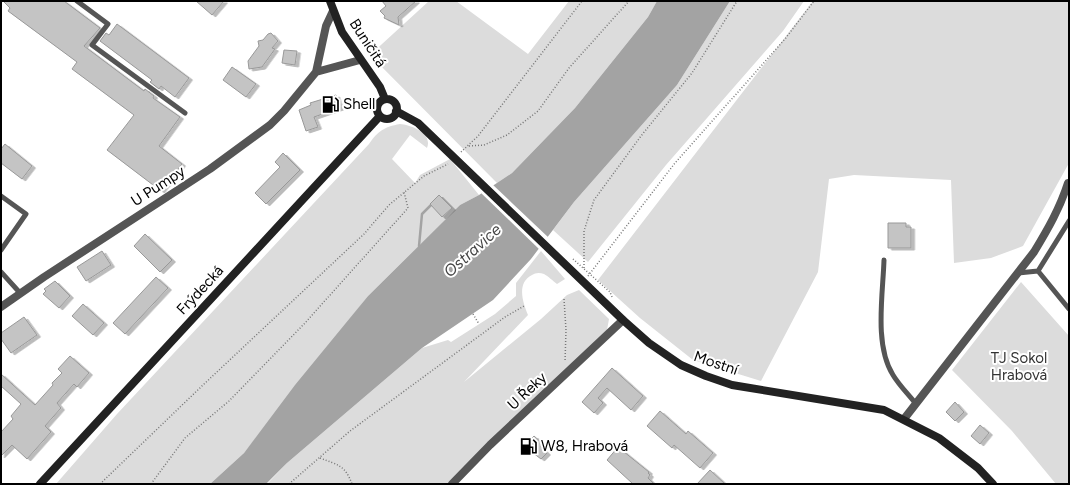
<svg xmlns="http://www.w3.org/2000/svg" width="1070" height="485" viewBox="0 0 1070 485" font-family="Figtree,sans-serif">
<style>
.green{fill:#dcdcdc}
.water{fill:#a3a3a3}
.pier{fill:#fff}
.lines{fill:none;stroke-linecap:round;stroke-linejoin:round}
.stream{stroke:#a3a3a3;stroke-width:2.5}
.building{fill:#c4c4c4;stroke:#999;filter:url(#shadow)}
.path{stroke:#777;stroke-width:1.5;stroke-dasharray:1 2;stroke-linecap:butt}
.service{stroke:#555;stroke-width:5}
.minor{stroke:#555;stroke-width:8}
.secondary{stroke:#222;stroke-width:8}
.labels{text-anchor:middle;stroke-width:4;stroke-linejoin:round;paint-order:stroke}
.street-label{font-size:15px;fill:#000;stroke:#fff}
.poi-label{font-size:15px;fill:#000;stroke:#fff;text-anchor:start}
.park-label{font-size:15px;fill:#333;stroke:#fff}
.water-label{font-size:16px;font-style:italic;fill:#444;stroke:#fff}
</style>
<defs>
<filter id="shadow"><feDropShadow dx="3.5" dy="2" stdDeviation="0" flood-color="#0004"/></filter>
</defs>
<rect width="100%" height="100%" fill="#fff"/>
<!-- green -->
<path class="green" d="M429 1H456L528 54 569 1H657L648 17 575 108 512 173 497 183 370 55Z
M730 1H804L783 31 666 165 588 262 553 230 574 202 677 85Z
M813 1H1069V163L1023 246 991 258 954 263 951 180 854 175 829 179 818 272 761 381 693 360 640 318 598 280Z
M400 124C411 125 433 133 427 148L410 135 392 159 415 183 420 175 450 159 479 195 460 205 368 296 244 453 210 484H56L117 414 369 144C378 131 384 127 400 124Z
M541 251 565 279 557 284C553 281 548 276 544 274 539 272 535 273 532 275 516 283 523 303 528 315L464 382 541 319 567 295 579 290 609 319 607 330 452 484H267L287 463 422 348 448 340 451 342 495 314 516 296V283Z
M1021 282 1069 336V484H1056L1012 431 952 370Z"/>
<!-- water -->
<path class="water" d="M657 1H730L677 85 574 202 531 259 493 300 422 348 287 463 266 484H210L244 453 295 385 368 296 460 205 479 195 512 173 575 108 648 17Z"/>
<!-- pier -->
<path class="pier" d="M492 184 549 238 540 250 480 192Z"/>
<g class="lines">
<!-- stream -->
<path class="stream" d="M419 246 422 214 431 205"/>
</g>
<!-- building -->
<path class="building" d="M3 1H64L100 28 84 46 144 91 145 89 154 96 153 98 180 117 159 146 182 164 161 191 107 150 134 115 72 69 77 62 8 11 10 8Z
M196 1H224L212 15Z
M382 1H416L398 17 399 25 384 18 385 16 380 11 386 6Z
M117 24 189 78 175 97 161 86 159 89 150 82 152 80 100 41 106 33 109 35Z
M271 33 278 41 272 48 275 49 262 67 249 69 248 61 259 46 258 41 263 40 268 34Z
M284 50 297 51 295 65 282 63Z
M232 67 256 84 246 97 223 80Z
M336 95 340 108 314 117 318 127 306 131 299 110 311 105 310 103Z
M5 144 32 166 22 179 1 163V149Z
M283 153 300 170 266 204 255 193 280 167 275 162Z
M439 195 452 208 442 217 430 204Z
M888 223H906V227H911V248H888Z
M145 234 172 260 160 272 134 246Z
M102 251 111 265 86 281 77 267Z
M156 277 168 288 125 334 113 323Z
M55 281 70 296 59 308 43 294 46 291 44 289Z
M83 304 104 323 93 335 72 316Z
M24 317 37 335 11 353 1 339V333Z
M70 356 89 373 77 387 74 384 57 403 61 408 45 426 51 432 27 459 12 445 1 456V432L13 419 11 416 21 404 1 386V374L35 405 53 385 52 383 62 373 58 369Z
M612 368 643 396 631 410 607 388 598 398 603 403 594 413 582 402Z
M955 402 964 412 955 421 946 412Z
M660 411 686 434 688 431 713 453 700 468 674 445 672 448 647 426Z
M980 425 989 433 980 444 971 436Z
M534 436 543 444 541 447 547 453 541 459 524 446Z
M618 447 649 472 648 473 650 475 648 478 654 484H633L607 460Z
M710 470 725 484H697Z"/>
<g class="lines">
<!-- path -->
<path class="path" d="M469 146 484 145 507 135 538 111 569 68 629 1
M461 152 478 136 582 1
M573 259 610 292 612 297
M584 268V231L594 200 641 136 692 73 737 1
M588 276 675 163 785 39 814 1
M564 299 566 330 565 362
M473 314 479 324
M320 458C338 465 345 465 352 484
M100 484 203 385 364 234 389 205 424 176 448 164
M151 484 185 438 229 401 305 323 408 208 404 192
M289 484 350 431 505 317 524 306"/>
<!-- service -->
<path class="service" d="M77 1 108 24 92 45 185 113
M1 196 26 214 1 250
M884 260C883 294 874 345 893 375 899 385 908 394 916 404
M1038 271 1069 309
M1 272 21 294
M1018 273 1038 271 1069 221"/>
<!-- minor -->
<path class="minor" d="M316 72 326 26 333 11
M1 307 44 277 210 169 270 125 284 111 316 72 360 60
M904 419 1034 252C1048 229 1060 208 1068 183
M452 484 490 445 623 320"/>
<!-- secondary -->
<path class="secondary" d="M330 1 342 32 380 87 385 99
M377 109a10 10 0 1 1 20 0a10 10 0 1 1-20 0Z
M396 111 418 123 623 320 649 343 681 365 706 376 732 385 884 410 939 438 978 468 993 484
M40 484 380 116"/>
</g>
<!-- icons -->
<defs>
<symbol id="fuel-bare" viewBox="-9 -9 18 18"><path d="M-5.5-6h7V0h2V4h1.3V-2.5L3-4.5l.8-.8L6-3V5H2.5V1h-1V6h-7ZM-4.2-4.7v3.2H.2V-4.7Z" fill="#000" stroke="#fff" stroke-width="2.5" paint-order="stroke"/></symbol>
</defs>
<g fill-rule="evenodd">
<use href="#fuel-bare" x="318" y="92" width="25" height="25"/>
<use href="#fuel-bare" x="516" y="434" width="25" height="25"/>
</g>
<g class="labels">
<!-- street labels -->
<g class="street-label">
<text transform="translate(368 43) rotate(57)" y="5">Buničitá</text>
<text transform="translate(158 186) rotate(-33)" y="5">U Pumpy</text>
<text transform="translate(200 290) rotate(-47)" y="5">Frýdecká</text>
<text transform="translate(716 363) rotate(19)" y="5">Mostní</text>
<text transform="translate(527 391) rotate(-43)" y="5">U Řeky</text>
</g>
<!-- poi labels -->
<g class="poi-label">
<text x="343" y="109">Shell</text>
<text x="541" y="451">W8, Hrabová</text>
</g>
<!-- park labels -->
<g class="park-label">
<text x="1019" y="363">TJ Sokol<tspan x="1019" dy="17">Hrabová</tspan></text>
</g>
<!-- water labels -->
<g class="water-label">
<text transform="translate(472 250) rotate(-42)" y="6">Ostravice</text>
</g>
</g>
<!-- border -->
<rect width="1070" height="485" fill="none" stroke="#000000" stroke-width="4"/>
</svg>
